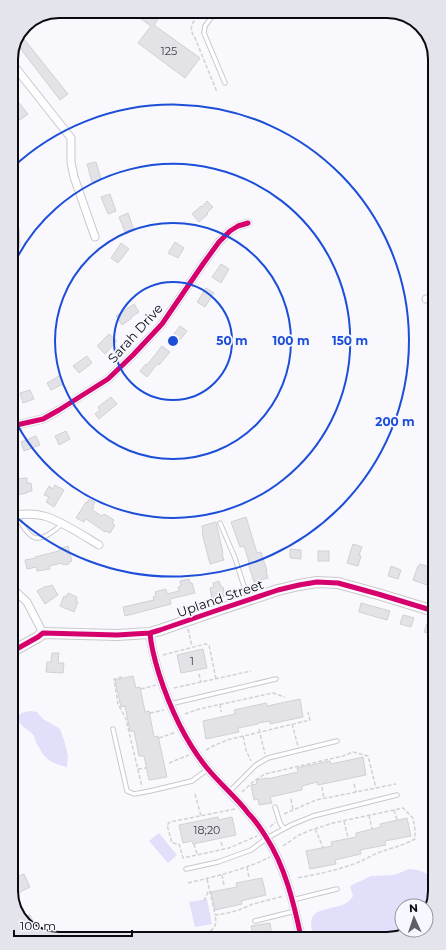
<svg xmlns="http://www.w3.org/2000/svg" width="446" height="950" viewBox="0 0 446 950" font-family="Montserrat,sans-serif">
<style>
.green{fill:#e1dffa}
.building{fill:#e2e2e7;stroke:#d0d0d5}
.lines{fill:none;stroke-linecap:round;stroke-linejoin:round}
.lane-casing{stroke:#c8c8cd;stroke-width:5.5}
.street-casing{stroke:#c8c8cd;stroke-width:9}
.secondary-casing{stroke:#c8c8cd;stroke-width:12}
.path{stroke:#d1d1d2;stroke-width:1.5;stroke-dasharray:4 2;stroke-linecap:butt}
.lane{stroke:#fefeff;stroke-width:3.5}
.street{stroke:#fefeff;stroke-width:7}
.secondary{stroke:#fefeff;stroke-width:10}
.cycleway-casing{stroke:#f7f7ff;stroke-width:8}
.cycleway{stroke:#d6006c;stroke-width:5}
.ring{fill:none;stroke:#1d4ed8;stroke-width:2}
.labels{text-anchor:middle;stroke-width:3.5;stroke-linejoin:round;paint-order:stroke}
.number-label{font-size:11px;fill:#434249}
.street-label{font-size:13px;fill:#0b0a11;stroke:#f7f7ff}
.rim{fill:none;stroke:#0b0a11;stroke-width:2}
.centre{fill:#1d4ed8;stroke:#f7f7ff;stroke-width:2}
.ring-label{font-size:12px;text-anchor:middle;font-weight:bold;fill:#1d4ed8;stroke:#f7f7ff;stroke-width:3.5;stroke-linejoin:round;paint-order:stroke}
</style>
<rect width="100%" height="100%" fill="#f9f9fd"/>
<!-- green -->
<path class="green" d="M30 711 37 712 43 719 55 726 60 729 64 740 68 756 67 767C49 763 44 758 36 742 35 740 35 738 34 736 29 728 20 729 18 717 21 712 25 712 30 711Z
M159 833 177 855 168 863 149 841Z
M409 869C419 869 428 873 435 880 435 891 435 903 426 911V906H402V930H407L403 936 313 937C312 932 310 923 312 918 317 905 346 911 353 896L350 887 352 885 371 876 394 875Z
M207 899 212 924 195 927 189 902Z"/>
<!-- building -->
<path class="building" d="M130 11H164L154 25 200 58 185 78 138 43 151 26Z
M24 39 68 94 60 100 17 44Z
M11 93 28 114 20 120 11 108Z
M96 162 101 179 92 182 87 164Z
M110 194 116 211 108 214 101 197Z
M207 201 213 207 207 213 208 214 199 222 192 214 201 206 202 207Z
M128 213 134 230 126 234 119 217Z
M12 228H19L20 247H12Z
M175 242 184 248 178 258 168 253Z
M121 243 129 249 118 263 111 258Z
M221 264 229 269 221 283 212 277Z
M206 288 214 293 205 307 197 302Z
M134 304 139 312 131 317 132 318 122 325 116 316Z
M180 326 187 331 180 340 173 335Z
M109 334 117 341 105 354 97 346Z
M162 346 170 352 159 365 158 363 147 377 140 371 146 364 147 365Z
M87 356 92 363 79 373 73 366Z
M59 376 63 384 51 390 47 383Z
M30 390 34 399 23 403 20 393Z
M111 397 117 404 99 419 95 414 100 410 98 407Z
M66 431 70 439 59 445 55 436Z
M36 436 40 445 24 451 21 442Z
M27 478V483H31L32 491 27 492V493L17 495V493H12V484H15L14 479Z
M55 485 64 490 54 507 46 502 49 497 44 495 49 486 53 489Z
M89 499 95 502 93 506 94 507 92 510 102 516 104 514 114 520 112 523 115 525 110 533 106 531 105 532 86 519 84 522 76 518 86 502 87 503Z
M246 517 257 553 261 552 267 571H266L268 578 254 582 248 563 249 562 244 546 240 547 231 522Z
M216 522 223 553 222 554 224 560 210 564 202 533 203 532 202 526Z
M353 544 362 547 359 555 361 556 358 566 347 563Z
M68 546 72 561 69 562V564L63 565 62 563 49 566 50 569 37 571 36 567 27 569 25 560 36 558 35 557 59 551V549Z
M290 549 301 550V559L290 558Z
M318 551H329V561H318Z
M420 564 430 567V570L434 571V583L428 581 427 585 413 580 418 566H419Z
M391 566 401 570 398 579 388 576Z
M189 579 190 583H192L195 593 170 599 171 604 125 616 123 607 154 600 153 597 156 596 155 592 166 589 167 594 179 591 178 587 181 586 180 581Z
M219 581 221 587H223L225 596 212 599 210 588 214 587 213 583Z
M52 585 58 595 45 604 37 591 46 586 47 587Z
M68 593 77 597 76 601 78 602 74 612 60 606 64 596 66 597Z
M361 603 390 611 387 620 359 612Z
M403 615 414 618 411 627 400 624Z
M428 621 434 624V635L424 632Z
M203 649 207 668 181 673 177 655Z
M52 653H59L58 663H64L63 673 46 672 47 662H51Z
M133 676 136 688 140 687 145 712 149 711 154 737 158 736 167 777 149 780 144 756H139L134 731H130L125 706 121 707 115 680Z
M300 699 303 717 270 724V721L258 723V724L238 728 239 732 206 739 203 721 235 714 234 710 266 703 267 706Z
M363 757 366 775 318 785 317 782 302 786V790L270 797 272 803 259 805 258 799 254 800 251 785 257 784 256 780 267 778V779L298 772 297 768 330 761 331 764Z
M218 817 219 820 232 817 236 835 193 844 192 841 183 843 179 825Z
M407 818 411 836 385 841 386 845 360 850 361 854 335 860 336 864 310 869 306 851 332 846 331 842 356 837V833L381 827 380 824Z
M24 874 30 887 14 895V878Z
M262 878 266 895 241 901 242 904 215 910 211 892 237 887 236 883Z
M30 915 35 926 29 929 22 918Z
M270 923 272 937H253L251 926Z"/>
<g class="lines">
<defs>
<path id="lane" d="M216 11 205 26 204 33 225 83
M17 515C30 543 39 545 62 524
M220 523 235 558 248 599
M170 704 276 679
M113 729 127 791 134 794 150 791 192 781 208 769
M229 792 256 765 268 758 337 741
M275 807 280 823 284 829
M186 869 218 862 251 850 267 838 291 825 313 816 397 795
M292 900 337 889
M255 921 295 911"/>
<path id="street" d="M11 62 71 138V162L74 177 95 237
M426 299H433
M12 426 43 419 59 410 108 379 133 355 162 324 203 264 219 242 230 231 238 226 248 223
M12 515C23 514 34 513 44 516 60 520 84 536 99 545
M13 589 27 602 43 633
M150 633C151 647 155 661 159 674 170 708 185 741 207 768 220 784 236 797 248 813 255 820 261 829 266 837 285 866 294 904 301 937"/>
<path id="secondary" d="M13 651 38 637 43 633 117 635 150 633 160 630 215 611 278 590 299 585 317 582 338 583 378 594 434 611"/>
</defs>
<!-- lane casing -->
<use href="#lane" class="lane-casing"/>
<!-- street casing -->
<use href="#street" class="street-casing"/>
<!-- secondary casing -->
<use href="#secondary" class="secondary-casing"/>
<!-- path -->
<path class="path" d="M202 11C194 21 187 26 195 38L217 92
M188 629 192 646
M163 655 205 644 209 645 216 679
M199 674 201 682
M122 677 114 679 118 704 126 719 142 787
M174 688 251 671
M141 689 156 685
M220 704 221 712
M150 713 164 710
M185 714 199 709 273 693 285 697
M292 724 298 746
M259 729 264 750 265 754
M243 736 246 750 251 761
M159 738 176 732
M206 750 213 746 227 740 310 720 308 712
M169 763 189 755
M138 769 146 768
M354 784 356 792
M322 787 324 799
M242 792 254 781 265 774 343 756 353 752 368 756 376 788
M195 794 201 816
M291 799 293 810
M235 809 170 822 167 825 172 843 179 844 183 858 229 848 257 836
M394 810 397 820
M284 814 316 800 396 784
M369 815 372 829
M344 821 348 838
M270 827 275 822
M315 829 320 840 323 848
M221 842 223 848
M194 844 197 854
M283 846 299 835 311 830 333 823 403 808 413 818 415 830V839C404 845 392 848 380 852 370 856 361 862 351 865 333 871 315 875 296 878
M247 867 249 878
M222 875 224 885
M207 879 215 914 216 915 228 913 239 910 253 904 284 896
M188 883C216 876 244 870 270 857
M204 901 209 890
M210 931C217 927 216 921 215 914"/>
<!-- lane -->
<use href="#lane" class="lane"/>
<!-- street -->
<use href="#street" class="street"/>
<!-- secondary -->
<use href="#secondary" class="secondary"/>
<defs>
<path id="cycleway" d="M12 426 43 419 59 410 108 379 133 355 162 324 203 264 219 242 230 231 238 226 248 223
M150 633C151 647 155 661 159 674 170 708 185 741 207 768 220 784 236 797 248 813 255 820 261 829 266 837 285 866 294 904 301 937
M13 651 38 637 43 633 117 635 150 633 160 630 215 611 278 590 299 585 317 582 338 583 378 594 434 611"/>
</defs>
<!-- cycleway casing -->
<use href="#cycleway" class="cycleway-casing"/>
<!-- cycleway -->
<use href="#cycleway" class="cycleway"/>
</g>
<!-- distance rings -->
<g class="ring">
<circle cx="173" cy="341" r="59"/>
<circle cx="173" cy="341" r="118"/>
<path d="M12 268A177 177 0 1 1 13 416"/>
<path d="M12 168A236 236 0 1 1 14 515"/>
</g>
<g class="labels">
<!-- number labels -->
<g class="number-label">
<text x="169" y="55">125</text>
<text x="192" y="665">1</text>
<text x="207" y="834">18;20</text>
</g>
<!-- street labels -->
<g class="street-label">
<text transform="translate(135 333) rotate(-48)" y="5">Sarah Drive</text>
<text transform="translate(220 598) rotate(-19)" y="5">Upland Street</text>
</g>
</g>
<!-- crop -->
<path d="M0 0H446V950H0ZM59 18H387A41 41 0 0 1 428 59V891A41 41 0 0 1 387 932H59A41 41 0 0 1 18 891V59A41 41 0 0 1 59 18Z" fill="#e4e4ec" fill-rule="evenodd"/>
<path class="rim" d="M59 18H387A41 41 0 0 1 428 59V891A41 41 0 0 1 387 932H59A41 41 0 0 1 18 891V59A41 41 0 0 1 59 18Z"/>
<circle cx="173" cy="341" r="6" class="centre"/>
<g class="ring-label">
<text x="232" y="345">50 m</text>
<text x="291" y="345">100 m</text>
<text x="350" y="345">150 m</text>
<text x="395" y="426">200 m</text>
</g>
<!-- north arrow -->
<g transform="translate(414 918) rotate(357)"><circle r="19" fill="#f7f7ff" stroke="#9998a0"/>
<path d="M0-3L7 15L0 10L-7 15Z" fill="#5e5e64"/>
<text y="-6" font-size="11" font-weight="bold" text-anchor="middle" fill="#0b0a11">N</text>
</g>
<!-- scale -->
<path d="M14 930v6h118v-6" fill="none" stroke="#0b0a11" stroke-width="2"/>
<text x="20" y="930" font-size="12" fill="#0b0a11" stroke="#f7f7ff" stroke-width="3" paint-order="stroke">100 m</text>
</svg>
